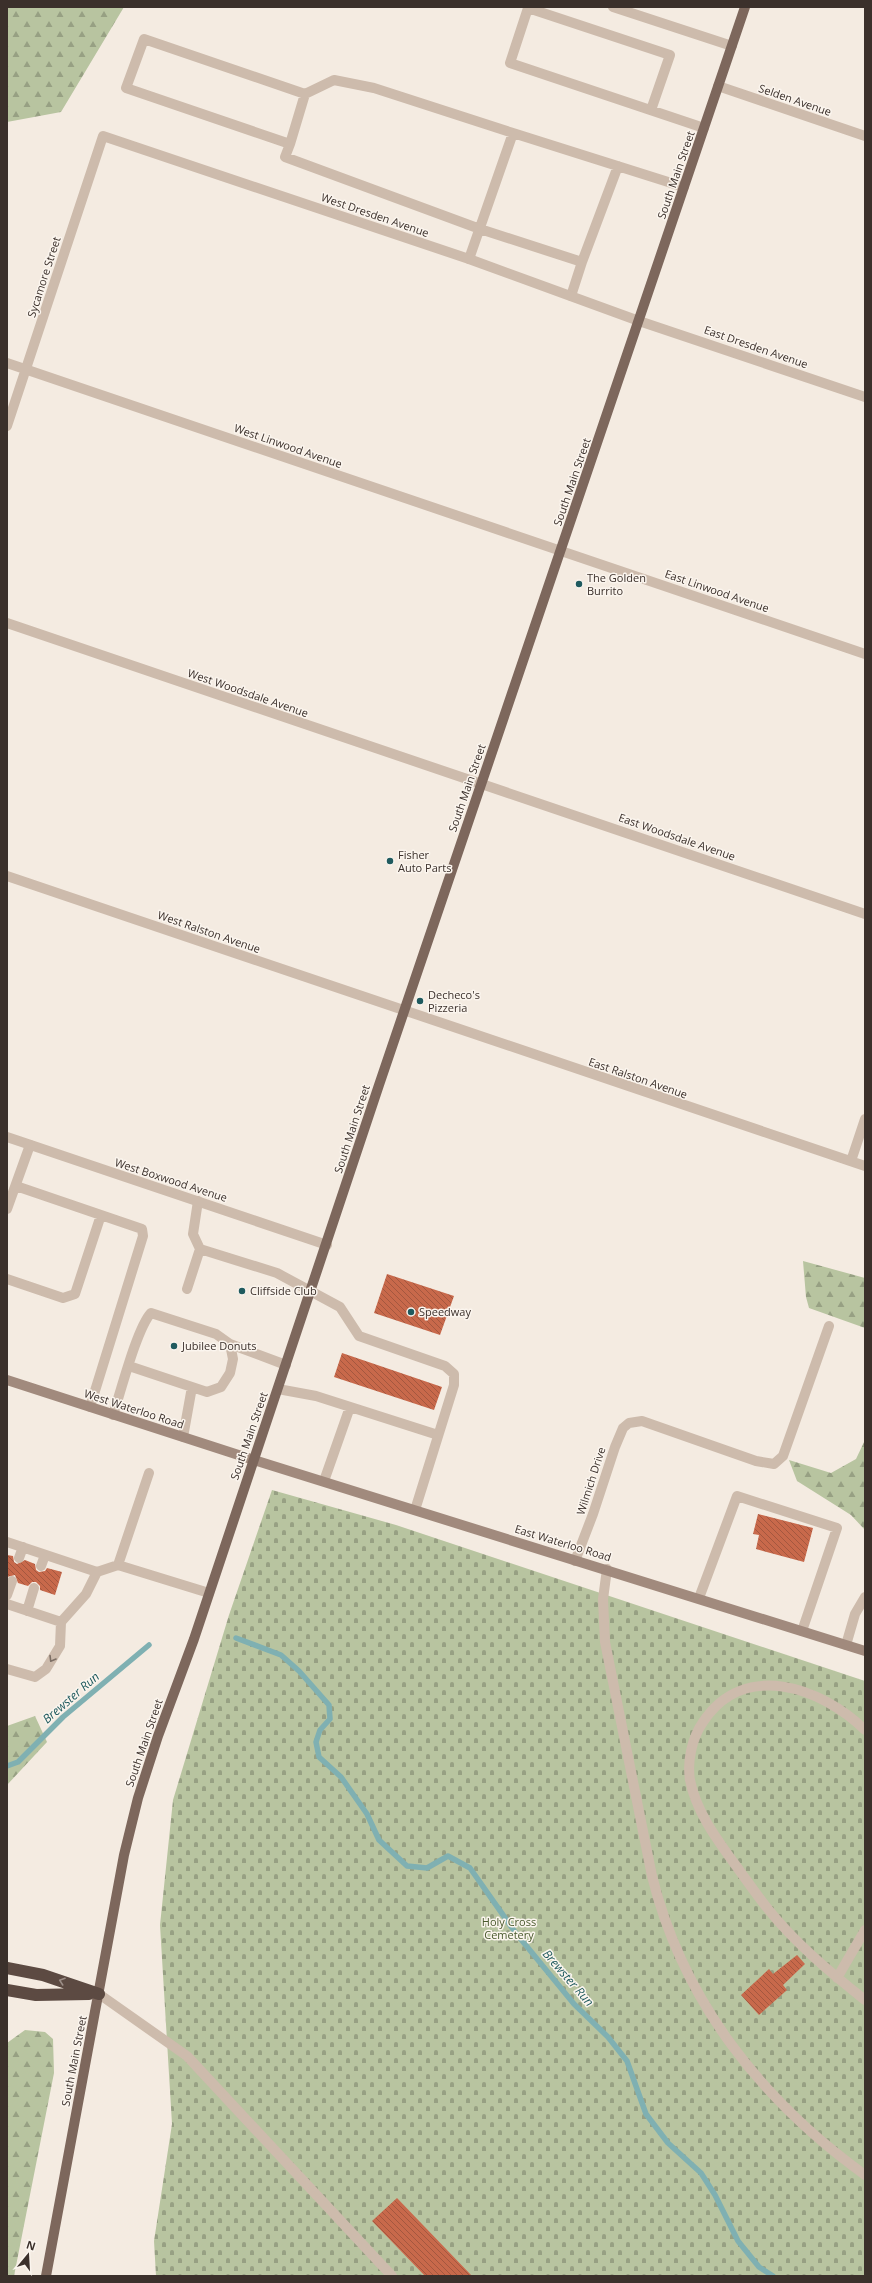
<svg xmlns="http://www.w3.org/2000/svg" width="872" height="2283" viewBox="0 0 872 2283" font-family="'Open Sans',sans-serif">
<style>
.forest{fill:url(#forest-firs)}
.cemetery{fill:url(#cemetery-stones)}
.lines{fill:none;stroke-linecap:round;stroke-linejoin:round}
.stream{stroke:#7fb0b2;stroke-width:5.5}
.building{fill:url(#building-back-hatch)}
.service{stroke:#cdbbac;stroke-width:10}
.minor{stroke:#cdbbac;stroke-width:10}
.secondary{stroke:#a18a7d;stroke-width:10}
.primary{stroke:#7d675c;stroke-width:10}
.motorway{stroke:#5c4a42;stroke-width:12}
.oneway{stroke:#7d6f65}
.oneway2{stroke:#9c8e87}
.poi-dot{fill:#1f5a5e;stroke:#fbf5ee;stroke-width:1.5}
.labels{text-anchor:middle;stroke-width:3;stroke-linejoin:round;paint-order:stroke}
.street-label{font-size:11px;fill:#3b302b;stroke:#fbf5ee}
.poi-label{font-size:11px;fill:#3b302b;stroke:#fbf5ee;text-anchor:start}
.park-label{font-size:11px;fill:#4a5a2e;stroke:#fbf5ee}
.water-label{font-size:12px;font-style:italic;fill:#1f5a5e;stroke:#fbf5ee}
</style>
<defs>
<pattern id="forest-firs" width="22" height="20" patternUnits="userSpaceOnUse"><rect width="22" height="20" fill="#b8c4a0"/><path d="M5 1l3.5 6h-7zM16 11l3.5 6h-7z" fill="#97a083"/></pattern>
<pattern id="cemetery-stones" width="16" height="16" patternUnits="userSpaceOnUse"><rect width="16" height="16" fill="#b8c4a0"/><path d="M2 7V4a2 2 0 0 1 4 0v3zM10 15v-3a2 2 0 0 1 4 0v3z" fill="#97a083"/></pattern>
<pattern id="building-back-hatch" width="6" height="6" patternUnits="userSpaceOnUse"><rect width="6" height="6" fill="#c8694b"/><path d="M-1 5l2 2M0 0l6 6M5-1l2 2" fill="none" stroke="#a4573f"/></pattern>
</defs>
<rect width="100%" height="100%" fill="#f4ebe1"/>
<!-- forest -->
<path class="forest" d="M7 7H124L61 112 7 122Z
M803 1261 865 1278V1328L809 1308 806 1297Z
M865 1440V1530L851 1515 797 1481 789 1460 831 1473 856 1459Z
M35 1716 47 1742 7 1785V1726Z
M25 2030 45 2032 53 2039 54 2073 14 2276H7V2043Z"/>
<!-- cemetery -->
<path class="cemetery" d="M272 1490 396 1525 865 1681V2276H156L154 2241 172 2124 160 1925 173 1800 229 1615Z"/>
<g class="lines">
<!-- stream -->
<path class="stream" d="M236 1638 281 1655 299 1671 329 1705 330 1719 320 1730 316 1742 319 1757 341 1777 367 1814 379 1840 407 1866 427 1868 448 1856 470 1868 515 1932 574 2004 608 2037 627 2061 646 2114 668 2143 701 2173 715 2195 738 2241 759 2267 773 2276
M7 1766 18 1762 63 1717 149 1645"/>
</g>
<!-- building -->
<path class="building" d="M387 1274 454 1296 440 1335 374 1313Z
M342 1353 442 1387 434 1410 334 1377Z
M758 1514 813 1528 804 1562 756 1549 759 1535 753 1534Z
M7 1555 13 1556 14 1562 17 1564 25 1560 35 1564 36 1570 39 1572 45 1571 47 1568 62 1572 55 1595 40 1590V1586L36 1582H32L28 1586 18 1583 15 1575 7 1577Z
M797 1955 805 1964 783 1985 787 1990 759 2015 741 1995 769 1969 773 1974Z
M397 2198 472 2276H425L372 2221Z"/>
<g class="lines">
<!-- service -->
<path class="service" d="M651 110 670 55 528 8 510 63 704 128
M513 133 374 88 334 80 305 94 144 39 126 88 290 144 285 157 480 229 582 262 618 166
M290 144 305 94
M469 259 513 133 684 187
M571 296 582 262
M16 1186 142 1229 143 1236 90 1407
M7 1209 30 1145
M200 1249 277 1273 340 1307 359 1336 445 1366 454 1374V1385L415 1510
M7 1279 63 1298 75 1294 101 1215
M187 1289 200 1249 193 1234 198 1201
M230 1344 286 1365
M278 1389 316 1396 438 1435
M113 1415C121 1391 137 1328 151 1313L216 1334 230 1344 233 1359 230 1373 221 1387 207 1392 129 1366
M183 1437 192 1387
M324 1481 350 1407
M7 1542 97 1572 118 1565 209 1593
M19 1558 23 1547
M118 1565 149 1473
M41 1566 45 1555
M607 1569 603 1599 605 1642 652 1876C683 2001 761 2100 865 2175
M7 1595 12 1581
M699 1598 737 1496 837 1528 802 1631
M7 1604 61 1622
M27 1611 34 1588
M846 1645 855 1614 865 1597
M7 1669 35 1677 46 1669 60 1646 61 1622 86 1594 97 1572
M865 1730C821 1687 744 1660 703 1722 692 1738 687 1761 690 1780 696 1811 716 1838 734 1863 745 1878 756 1894 768 1909 795 1943 831 1973 865 2000
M837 1978 865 1930
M99 1994 187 2056 392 2276"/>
<!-- minor -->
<path class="minor" d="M613 7 732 46
M718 86 865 136
M7 363 865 654
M7 426 103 136 469 259 639 321 865 397
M7 623 865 914
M7 876 865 1166
M7 1137 327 1245
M851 1161 865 1119
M575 1561 593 1514 615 1447 623 1428 629 1423 642 1421 756 1461 774 1464 783 1456 829 1326"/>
<!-- secondary -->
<path class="secondary" d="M7 1380 254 1460 865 1651"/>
<!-- primary -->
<path class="primary" d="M46 2276 124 1855 138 1798 158 1736 194 1639 379 1085 745 7"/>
<!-- motorway -->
<path class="motorway" d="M7 1968 43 1975 99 1994
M7 1990 36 1995 89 1994"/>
</g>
<!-- one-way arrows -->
<defs><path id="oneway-chevron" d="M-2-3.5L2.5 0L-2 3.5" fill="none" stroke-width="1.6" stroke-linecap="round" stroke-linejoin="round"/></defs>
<use class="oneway" href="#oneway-chevron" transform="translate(52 1659) rotate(121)"/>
<use class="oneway2" href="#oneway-chevron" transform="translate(62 1981) rotate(-161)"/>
<!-- markers -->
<g class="poi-dot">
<circle cx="579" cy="584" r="4"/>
<circle cx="390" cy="861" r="4"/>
<circle cx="420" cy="1001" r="4"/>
<circle cx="242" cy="1291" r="4"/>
<circle cx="411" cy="1312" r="4"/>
<circle cx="174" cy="1346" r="4"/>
</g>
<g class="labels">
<!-- street labels -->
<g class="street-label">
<text transform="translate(795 100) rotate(19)" y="4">Selden Avenue</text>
<text transform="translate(676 175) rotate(-71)" y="4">South Main Street</text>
<text transform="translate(375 215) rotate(19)" y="4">West Dresden Avenue</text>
<text transform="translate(44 277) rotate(-72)" y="4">Sycamore Street</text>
<text transform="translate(756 347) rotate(19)" y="4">East Dresden Avenue</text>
<text transform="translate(288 446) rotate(19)" y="4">West Linwood Avenue</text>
<text transform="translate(572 482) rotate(-71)" y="4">South Main Street</text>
<text transform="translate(717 591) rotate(19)" y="4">East Linwood Avenue</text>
<text transform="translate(248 693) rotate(19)" y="4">West Woodsdale Avenue</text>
<text transform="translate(467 788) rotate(-71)" y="4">South Main Street</text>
<text transform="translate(677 837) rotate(19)" y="4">East Woodsdale Avenue</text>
<text transform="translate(209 932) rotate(19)" y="4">West Ralston Avenue</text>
<text transform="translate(638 1078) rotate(19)" y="4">East Ralston Avenue</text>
<text transform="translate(352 1129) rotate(-72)" y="4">South Main Street</text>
<text transform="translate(171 1180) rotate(18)" y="4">West Boxwood Avenue</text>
<text transform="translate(134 1409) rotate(18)" y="4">West Waterloo Road</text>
<text transform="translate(249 1436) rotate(-71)" y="4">South Main Street</text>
<text transform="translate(591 1481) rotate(-72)" y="4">Wilmich Drive</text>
<text transform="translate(563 1543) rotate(17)" y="4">East Waterloo Road</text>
<text transform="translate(144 1743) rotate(-71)" y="4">South Main Street</text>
<text transform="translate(74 2061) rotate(-79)" y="4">South Main Street</text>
</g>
<!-- poi labels -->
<g class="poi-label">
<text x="587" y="582">The Golden<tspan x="587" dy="13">Burrito</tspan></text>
<text x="398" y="859">Fisher<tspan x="398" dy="13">Auto Parts</tspan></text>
<text x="428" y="999">Decheco's<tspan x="428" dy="13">Pizzeria</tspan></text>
<text x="250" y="1295">Cliffside Club</text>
<text x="419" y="1316">Speedway</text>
<text x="182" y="1350">Jubilee Donuts</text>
</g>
<!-- park labels -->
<g class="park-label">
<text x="509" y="1926">Holy Cross<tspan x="509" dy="13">Cemetery</tspan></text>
</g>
<!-- water labels -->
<g class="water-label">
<text transform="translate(71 1698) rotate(-41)" y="4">Brewster Run</text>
<text transform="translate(568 1978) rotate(49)" y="4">Brewster Run</text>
</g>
</g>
<!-- border -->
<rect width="872" height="2283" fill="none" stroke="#3b302b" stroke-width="16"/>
<!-- north arrow -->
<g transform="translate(28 2255) rotate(18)" stroke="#fbf5ee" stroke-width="3" paint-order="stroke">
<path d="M0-3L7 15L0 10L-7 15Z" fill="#3b302b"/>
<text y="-6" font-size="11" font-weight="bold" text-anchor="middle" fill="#3b302b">N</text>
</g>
</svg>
